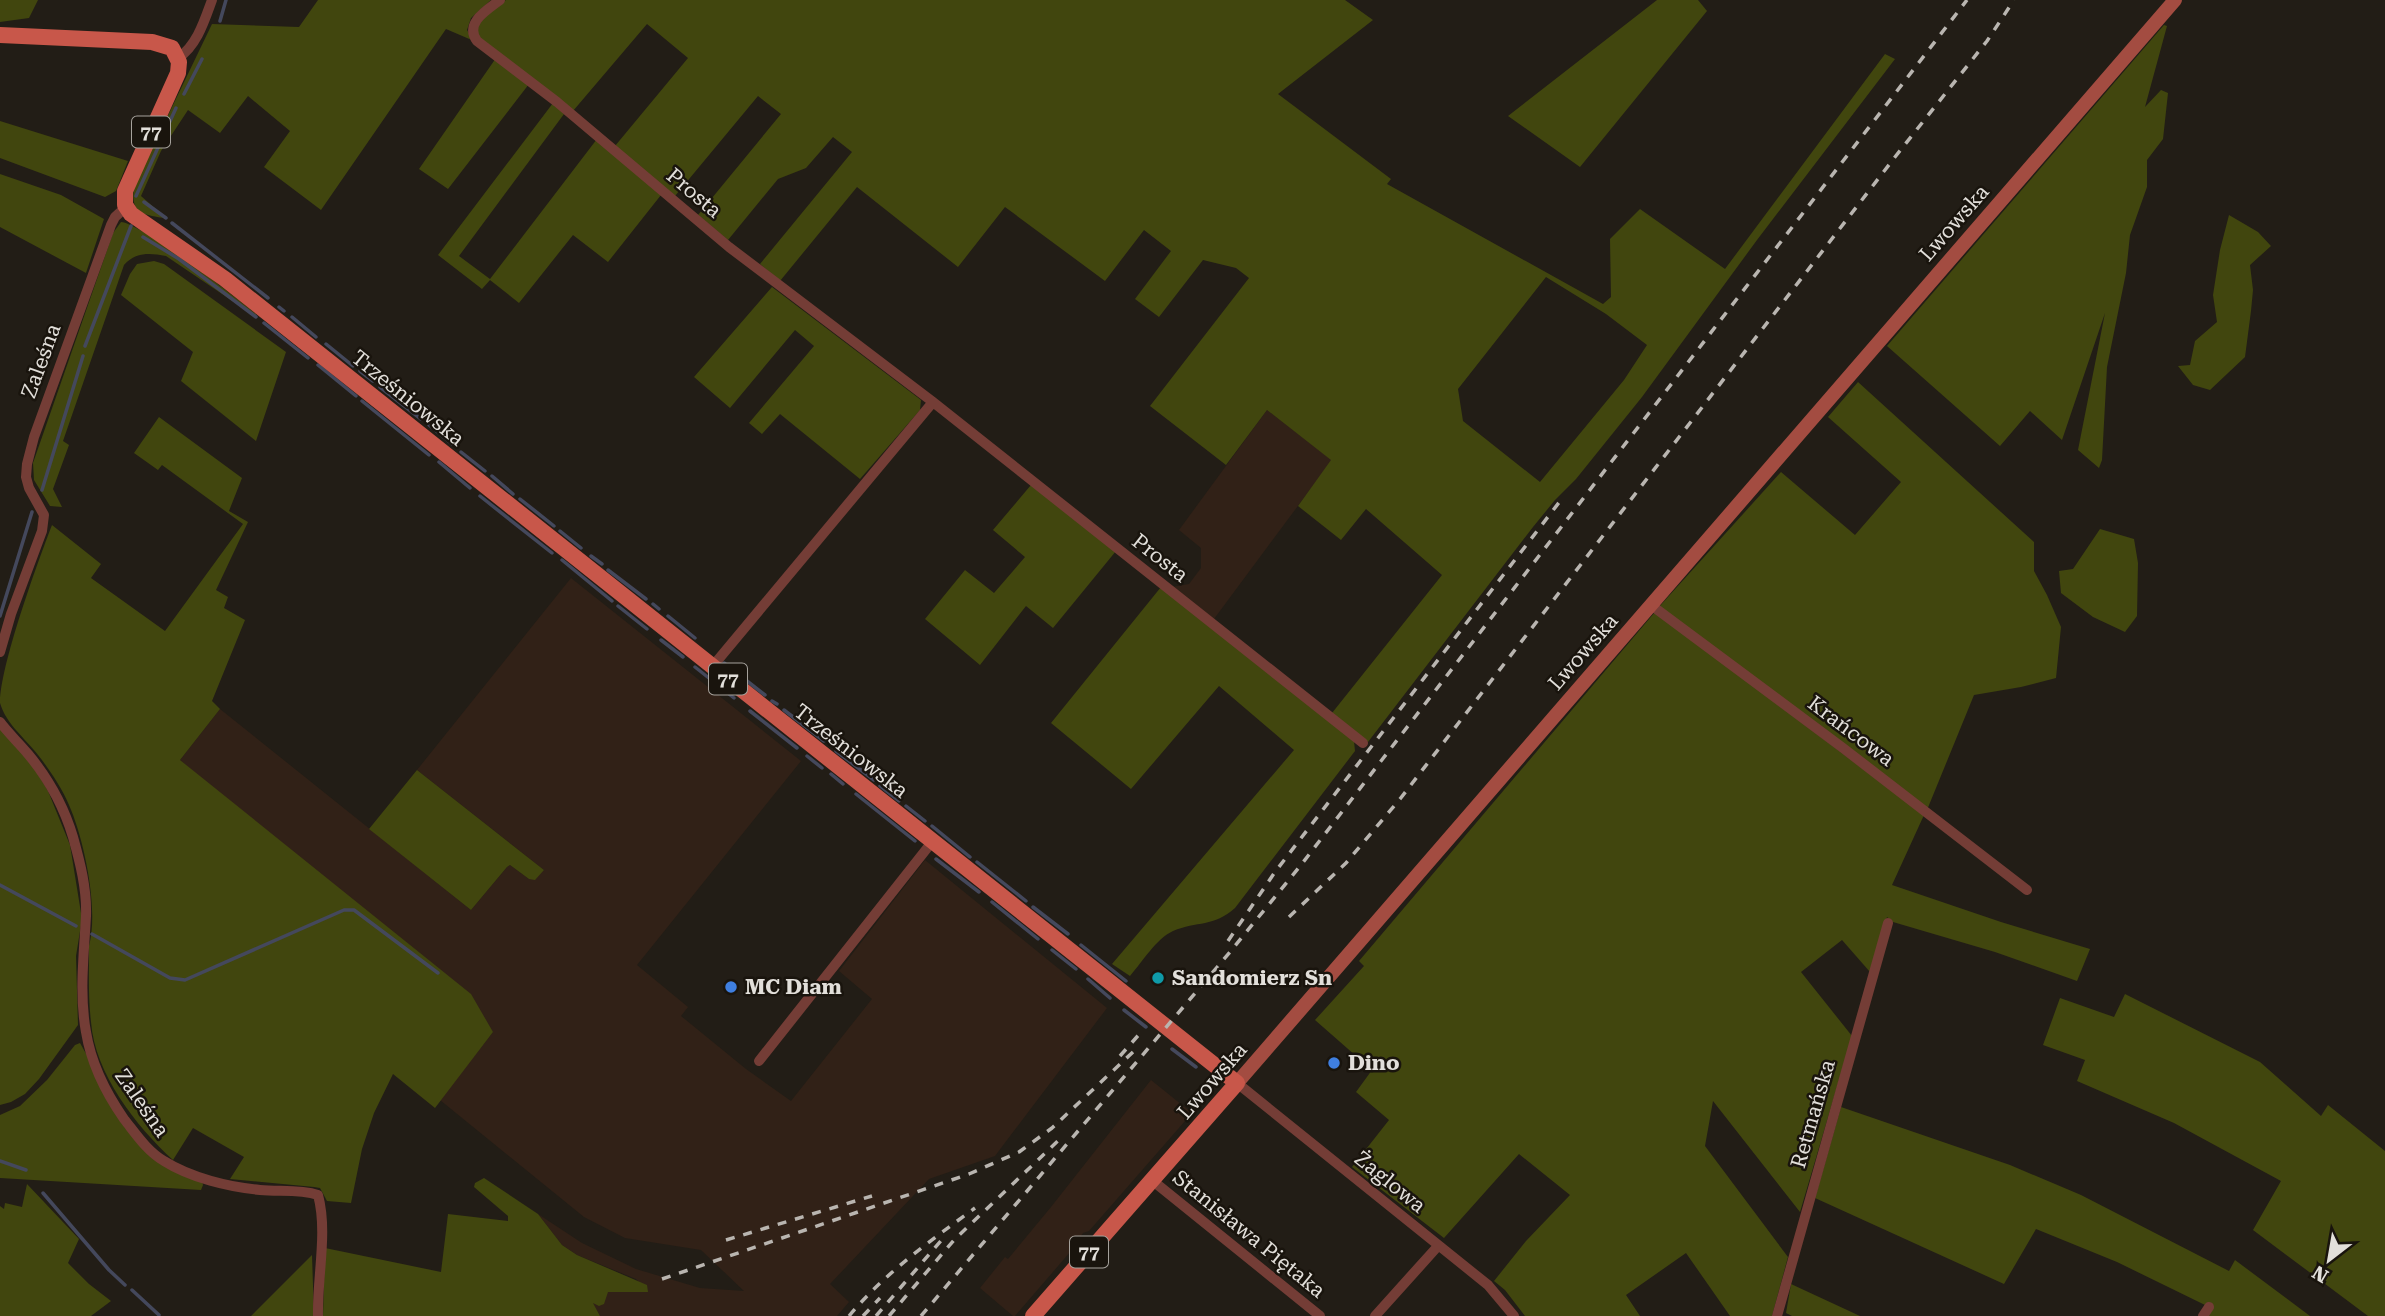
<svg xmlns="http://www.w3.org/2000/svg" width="2385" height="1316" viewBox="0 0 2385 1316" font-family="'Roboto Serif',serif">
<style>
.industrial{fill:#312117}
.green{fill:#41460e;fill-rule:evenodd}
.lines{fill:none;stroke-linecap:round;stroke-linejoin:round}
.stream{stroke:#44485c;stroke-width:3.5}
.minor{stroke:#743d36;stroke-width:10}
.secondary{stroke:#a34c41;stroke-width:14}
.primary{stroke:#c8574a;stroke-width:16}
.rail{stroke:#b9b5b0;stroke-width:3.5;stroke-dasharray:9 9;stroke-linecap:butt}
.culture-dot{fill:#0f9aa8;stroke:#19140d;stroke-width:2.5}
.shop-dot{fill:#3f7fe0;stroke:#19140d;stroke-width:2.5}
.labels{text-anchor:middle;stroke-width:5;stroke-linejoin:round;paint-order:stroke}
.shield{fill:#19140d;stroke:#a6a29c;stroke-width:2}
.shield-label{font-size:19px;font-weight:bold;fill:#e2dfda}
.street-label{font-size:21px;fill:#e2dfda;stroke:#19140d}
.poi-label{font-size:21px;font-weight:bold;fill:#e2dfda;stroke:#19140d;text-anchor:start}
</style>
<rect width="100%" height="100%" fill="#221d16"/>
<!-- industrial -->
<path class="industrial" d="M1267 410 1332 460 1214 619 1172 587 1189 584 1201 568V548L1179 530Z
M571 578 801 761 637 965 688 1007 681 1016 746 1069 791 1101 872 999 839 971 925 860 1107 1008 995 1156 929 1179 830 1284 849 1302 837 1316H600L592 1302 608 1292H648L636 1279 577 1255 562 1245 538 1214 582 1243 636 1269 700 1288 744 1291 701 1250 625 1238 584 1217 440 1100 493 1032 180 760 220 709 471 910 507 867 510 865 529 879 544 870 417 770Z
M1151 1080 1192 1113 1089 1231 1083 1233 1078 1240 1077 1244 1015 1316H1013L980 1288 1005 1257 1008 1259 1051 1207Z"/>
<!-- green -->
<path class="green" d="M0 0H38L29 18 0 22Z
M318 0H491L471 18 467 30 474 41 446 29 321 210 264 167 290 131 248 96 220 133 188 110 161 151 141 196 166 218C142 215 130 213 134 186L212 24 299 27Z
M506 0H1345L1373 20 1278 94 1391 179 1387 184 1603 304 1611 297 1610 239 1640 209 1725 269 1885 54 1895 59 1757 240 1642 397 1576 479 1555 500 1533 527 1368 742 1332 713 1442 575 1366 509 1341 540 1298 506 1331 460 1267 410 1226 465 1150 406 1249 278 1236 268 1203 260 1159 317 1135 299 1171 251 1144 230 1105 281 1005 207 958 267 857 187 780 281 760 264 852 152 833 137 806 168 778 179 728 240 698 215 781 114 758 96 675 196 615 146 688 58 647 24 573 111 477 37 476 27 491 11ZM1546 277 1606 314 1647 345 1624 380 1540 482 1463 421 1458 389Z
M1657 0H1698L1707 11 1580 167 1508 116Z
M2164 25 2167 26 2145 107 2161 90 2168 93 2163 139 2147 160V187L2130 235 2126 273 2107 367 2102 460 2099 468 2078 450 2105 313 2062 440 2030 411 2000 446 1887 346Z
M496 58 529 84 448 189 419 169Z
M553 103 564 114 459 256 490 279 597 139 661 195 608 262 573 235 519 303 490 280 482 289 438 255Z
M0 121 128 161 116 191 105 197 0 158Z
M0 174 61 195 104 219 86 273 0 227Z
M2229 215 2258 232 2271 246 2250 265 2253 290 2251 311 2245 357 2210 390 2193 385 2178 366 2190 365 2195 341 2217 322 2213 295 2220 250Z
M121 222C141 223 235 297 256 314V317L166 256C149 253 136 252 124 265L63 441 69 445 53 489 62 507 50 506 34 480 33 463 113 233Z
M154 261 164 264 286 352 256 441 181 381 193 352 121 295 130 274 137 264Z
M772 287 921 400 920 410 860 479 780 414 762 434 749 423 814 346 795 330 730 408 694 377Z
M1858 382 2034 542V571L2047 595 2061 627 2056 678 2021 687 1974 695 1927 810 1658 608 1781 472 1855 535 1901 482 1828 417Z
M159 417 242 478 229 511 248 522 216 590 228 597 224 608 245 620 212 701 220 709 180 760 471 994 493 1032 435 1108 393 1074 374 1113 362 1149 351 1203 327 1201 320 1188 314 1187 230 1179 244 1157 193 1128 173 1160C136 1126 95 1074 91 1022 88 997 89 971 89 946 99 909 84 839 69 805 62 788 49 769 38 755 25 738 6 724 0 703 0 666 37 564 52 525L101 564 91 578 165 631 243 524 162 465 158 470 134 453Z
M1031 485 1116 551 1053 628 1026 606 980 665 925 619 965 570 994 593 1025 557 993 530Z
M2100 529 2134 539 2138 563 2137 616 2125 632 2093 617 2061 593 2059 571 2073 569Z
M1161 587 1354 741 1355 751 1235 908C1214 927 1197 921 1173 931 1156 939 1143 961 1130 976L1112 964 1294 750 1219 686 1131 789 1051 723Z
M1655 612 1924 815 1892 885 2001 922 2090 949 2077 981 1995 952 1893 922 1887 917 1870 972 1842 940 1801 972 1852 1036 1800 1212 1713 1101 1705 1146 1788 1257 1772 1316H1730L1686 1253 1626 1295 1640 1316H1525L1505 1290 1494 1281 1526 1241 1570 1195 1519 1154 1444 1238 1352 1167 1389 1120 1356 1092 1372 1070 1315 1020 1364 966 1359 961Z
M0 728 34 767 48 791 70 845 82 919 76 956 78 1025 39 1079 25 1094 11 1102 0 1105Z
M417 770 544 870 535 880 529 879 510 865 507 867 471 910 369 829Z
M2125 994 2260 1062 2321 1116 2328 1105 2385 1151V1316H2368L2253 1230 2281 1181 2174 1123 2077 1081 2085 1060 2043 1045 2060 998 2114 1017Z
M80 1043 132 1135 202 1181 203 1185 201 1190 0 1178V1115L20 1106 47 1080 75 1045Z
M1841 1107 2010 1165 2081 1195 2229 1271 2235 1260 2310 1316H2205L2209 1307 2203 1304 2117 1262 2036 1229 2004 1284 1815 1198Z
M484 1178 538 1214 562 1245 577 1255 647 1285 648 1292H608L604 1304 599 1306 593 1303 600 1316H323L325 1248 441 1272 448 1214 508 1221V1216L474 1187 475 1183Z
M27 1184 79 1239 68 1263 89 1284 111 1301 91 1316H0V1206L4 1209 5 1203 22 1207Z
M312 1255 314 1316H251Z
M1791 1284 1860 1316H1792L1786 1313Z"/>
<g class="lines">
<!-- stream -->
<path class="stream" d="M220 21 226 0
M184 94 202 59
M136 196 176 108
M144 202 166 218
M172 223 268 298
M143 237 179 259 256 317
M279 307 284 311
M292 317 316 337
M264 323 308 358
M326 344 353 366
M85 346 131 226
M318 365 356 396
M360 371 373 381
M380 387 421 419
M362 401 429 455
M429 425 452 444
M461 452 485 471
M439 462 470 488
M492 476 513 494
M42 490 83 356
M480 496 552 553
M520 499 554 526
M560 531 581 548
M591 556 602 564
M562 560 612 601
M608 570 646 599
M653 604 659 609
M618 606 647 629
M0 616 32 512
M668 616 695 638
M661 640 683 657
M724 663 765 695
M695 667 734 698
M772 701 777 704
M784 710 824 741
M750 711 797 748
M836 751 874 780
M807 756 822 768
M831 774 843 784
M880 786 899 801
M856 794 915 841
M906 806 925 821
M932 826 970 857
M936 859 979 892
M977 862 1026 901
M0 885 76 926
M992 902 1038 939
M1033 907 1068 934
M92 934 170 978 185 980 344 910H354L438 973
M1081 945 1126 981
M1052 950 1076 969
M1088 979 1110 998
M1124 1010 1146 1027
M1172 1049 1196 1067
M0 1161 26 1170
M43 1193 109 1270 125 1285
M132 1290 159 1315"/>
<!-- minor -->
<path class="minor" d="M500 0C487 10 464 23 477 41L557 102 729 247 933 402 1363 743
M178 58C197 46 205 19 212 0
M1651 605 1843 748 2027 890
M0 652 11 614 42 531 44 515 29 488 26 477 27 464 34 437 111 225 115 217 126 207
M712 667 933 402
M0 722C8 733 19 743 28 754 48 778 64 807 73 837 80 862 87 889 86 916 84 954 79 994 86 1032 91 1063 106 1093 124 1119 136 1134 147 1151 164 1161 191 1178 229 1187 260 1190 279 1192 299 1189 318 1195 328 1232 317 1277 318 1316
M759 1061 932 842
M1237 1083 1488 1285 1514 1316
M1153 1181 1320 1316
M1375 1316 1438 1246
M1777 1316 1888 923
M2203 1316 2209 1307"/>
<!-- secondary -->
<path class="secondary" d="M1237 1083 2175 0"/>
<!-- primary -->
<path class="primary" d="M0 35 152 42 172 48 179 62 178 73 125 191V205L131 214 225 279 1237 1083 1033 1316"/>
<!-- rail -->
<path class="rail" d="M1289 917 1346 863 1400 799 1895 157 1987 41 2014 0
M1228 941 1275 872 1564 496
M1120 1056 1143 1030
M726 1240 872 1196
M662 1279 969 1174 1019 1152 1052 1128 1134 1051
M849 1316C885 1273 930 1241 975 1208
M863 1316 880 1298
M876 1316 945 1236
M889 1316 954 1240 1061 1138
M921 1316 1230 952 1301 865 1967 0"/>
</g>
<!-- markers -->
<circle class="culture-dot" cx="1158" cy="978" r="7"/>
<g class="shop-dot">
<circle cx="731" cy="987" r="7"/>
<circle cx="1334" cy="1063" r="7"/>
</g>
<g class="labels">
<!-- shield labels -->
<g class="shield">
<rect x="132" y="116.5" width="38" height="31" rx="5"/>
<rect x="709" y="663.5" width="38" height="31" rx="5"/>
<rect x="1070" y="1236.5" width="38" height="31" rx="5"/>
</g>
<g class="shield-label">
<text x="151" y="139">77</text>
<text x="728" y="686">77</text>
<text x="1089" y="1259">77</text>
</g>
<!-- street labels -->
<g class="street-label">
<text transform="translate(694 193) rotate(40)" y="7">Prosta</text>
<text transform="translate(1954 223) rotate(-49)" y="7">Lwowska</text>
<text transform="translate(41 361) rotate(-70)" y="7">Zaleśna</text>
<text transform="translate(408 398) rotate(39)" y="7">Trześniowska</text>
<text transform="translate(1160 558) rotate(38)" y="7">Prosta</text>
<text transform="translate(1583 652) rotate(-49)" y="7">Lwowska</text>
<text transform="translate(1851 731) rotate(37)" y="7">Krańcowa</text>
<text transform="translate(851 751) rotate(38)" y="7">Trześniowska</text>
<text transform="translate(1212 1081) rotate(-49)" y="7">Lwowska</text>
<text transform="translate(142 1103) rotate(55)" y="7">Zaleśna</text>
<text transform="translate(1813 1114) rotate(-74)" y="7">Retmańska</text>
<text transform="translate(1390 1182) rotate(39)" y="7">Żaglowa</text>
<text transform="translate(1249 1234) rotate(39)" y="7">Stanisława Piętaka</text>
</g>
<!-- poi labels -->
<g class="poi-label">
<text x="1172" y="985">Sandomierz Sn</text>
<text x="745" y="994">MC Diam</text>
<text x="1348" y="1070">Dino</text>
</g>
</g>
<!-- north arrow -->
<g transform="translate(2329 1260) rotate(211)" stroke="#19140d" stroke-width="5" paint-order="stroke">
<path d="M0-5L12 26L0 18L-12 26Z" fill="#e2dfda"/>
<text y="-10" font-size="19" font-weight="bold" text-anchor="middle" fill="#e2dfda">N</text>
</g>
</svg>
